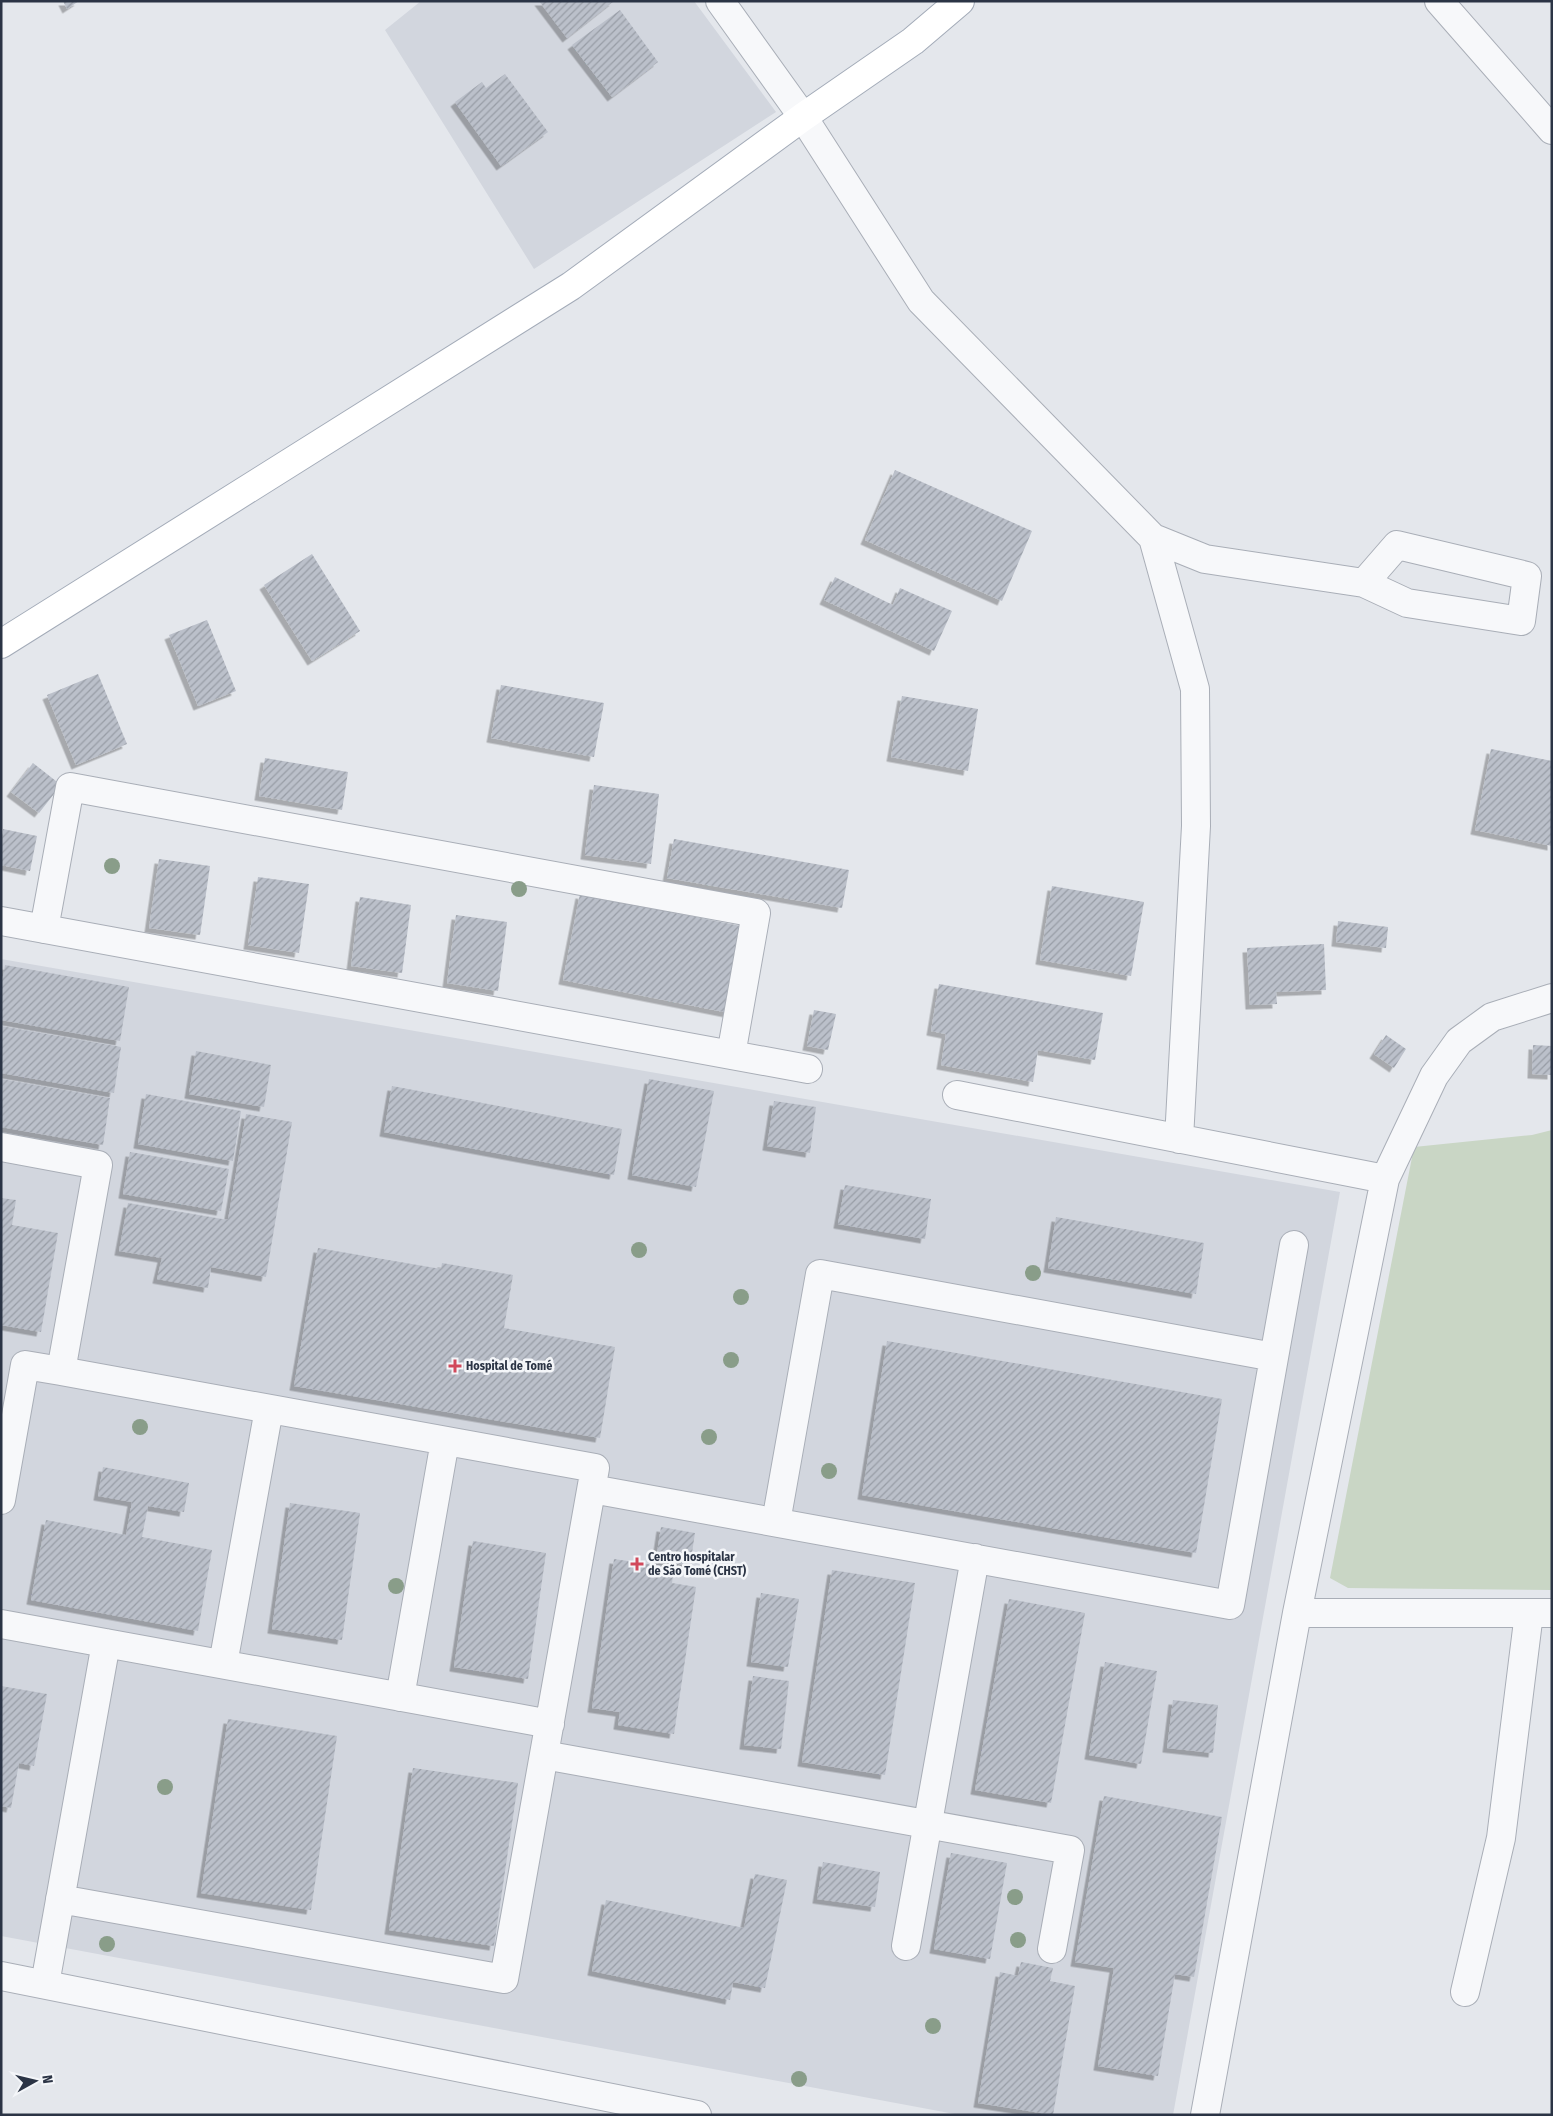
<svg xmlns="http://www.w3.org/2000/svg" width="1553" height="2116" viewBox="0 0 1553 2116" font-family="'Fira Sans Condensed',sans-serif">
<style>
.built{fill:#d2d6de}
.pitch{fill:#c9d6c5}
.building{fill:url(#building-hatch);filter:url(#shadow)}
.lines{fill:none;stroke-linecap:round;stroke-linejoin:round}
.minor-casing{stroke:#a9aeb7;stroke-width:30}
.major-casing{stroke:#a3abb8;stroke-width:30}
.minor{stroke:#f7f8fa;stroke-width:28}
.major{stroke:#fff;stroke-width:28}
.tree{fill:#899d89}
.poi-dot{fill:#d1495b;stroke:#f4f6f9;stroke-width:2}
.labels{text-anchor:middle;stroke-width:5;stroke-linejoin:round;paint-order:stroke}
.poi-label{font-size:12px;font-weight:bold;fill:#2b3445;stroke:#f4f6f9;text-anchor:start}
</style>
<defs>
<pattern id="building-hatch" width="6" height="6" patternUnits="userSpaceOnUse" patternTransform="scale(1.25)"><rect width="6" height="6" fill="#bbc0ca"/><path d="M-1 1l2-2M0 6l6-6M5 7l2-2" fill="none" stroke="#989da6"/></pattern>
<filter id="shadow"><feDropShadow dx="-4.5" dy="4.5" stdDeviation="0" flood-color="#0004"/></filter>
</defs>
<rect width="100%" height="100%" fill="#e4e7ec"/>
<!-- built -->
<path class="built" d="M421 1H694L776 112 534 269 385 30Z
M1 959 1340 1192 1173 2115H960L1 1936Z"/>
<!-- pitch -->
<path class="pitch" d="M1552 1130V1590L1348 1588 1330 1578 1414 1147 1532 1135Z"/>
<!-- building -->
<path class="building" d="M63 1H79L67 9Z
M539 1H614L567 38Z
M620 10 658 62 612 97 572 45Z
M505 74 548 132 501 166 455 102 482 82 486 88Z
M895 470 1032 531 1002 601 865 540Z
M312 554 360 631 312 661 264 585Z
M835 577 893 605 900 588 952 611 934 651 824 600Z
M207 620 236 691 198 706 169 635Z
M98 674 127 744 76 765 47 695Z
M501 685 604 703 594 757 491 738Z
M902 696 978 709 968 771 891 757Z
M1491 749 1552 761V846L1475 830Z
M265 758 348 772 342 810 259 796Z
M33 763 61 785 39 813 11 792Z
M594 785 659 794 651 864 585 855Z
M3 829 37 836 30 871 1 865Z
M674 839 849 870 842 908 667 878Z
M159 859 210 866 200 935 149 928Z
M258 877 309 884 299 953 248 945Z
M1052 886 1144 902 1131 976 1040 960Z
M580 894 746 927 729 1013 563 980Z
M360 897 411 905 402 973 351 966Z
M456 915 507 922 498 991 447 983Z
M1338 921 1388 927 1386 948 1336 942Z
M1324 944 1326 990 1276 992 1277 1004 1250 1005 1247 948Z
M5 965 129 987 120 1041 1 1020V987Z
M939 984 1103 1013 1095 1060 1038 1050 1033 1082 941 1065 946 1034 931 1031Z
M814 1010 836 1014 828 1050 807 1046Z
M1 1026 121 1047 114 1093 1 1073Z
M1386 1035 1406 1049 1394 1068 1374 1054Z
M1533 1045 1552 1046V1075L1532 1074Z
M196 1051 271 1065 264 1107 189 1094Z
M1 1079 110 1098 103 1145 1 1127Z
M649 1079 714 1091 696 1187 632 1175Z
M392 1086 622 1129 614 1175 384 1132Z
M146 1094 241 1111 233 1161 138 1144Z
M774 1101 816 1107 810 1153 767 1146Z
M246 1114 292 1122 266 1277 211 1267 208 1288 157 1279 162 1258 119 1251 128 1203 228 1220Z
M130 1152 229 1169 221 1211 123 1194Z
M845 1185 931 1199 925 1239 838 1224Z
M1 1198 16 1200 12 1225 58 1233 41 1332 1 1325Z
M1056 1217 1204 1243 1196 1294 1048 1268Z
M318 1248 441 1269 442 1263 513 1275 504 1328 615 1347 600 1438 294 1386Z
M887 1341 1222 1399 1196 1553 862 1495Z
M103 1467 189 1483 184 1512 148 1506 142 1537 212 1550 198 1631 31 1600 46 1520 126 1535 132 1502 98 1496Z
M290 1503 360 1513 342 1640 272 1629Z
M661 1527 695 1533 690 1566 656 1560Z
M473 1541 546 1553 528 1679 454 1667Z
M614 1559 674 1568 672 1583 696 1587 674 1734 618 1725 620 1712 592 1708Z
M832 1570 915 1583 885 1775 802 1762Z
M761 1593 799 1599 788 1667 751 1662Z
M1009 1599 1085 1613 1051 1803 975 1790Z
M1105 1662 1157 1671 1141 1764 1089 1755Z
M753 1676 789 1681 781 1749 744 1745Z
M1 1686 47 1694 34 1766 19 1763 11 1808 1 1806Z
M1173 1700 1218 1705 1213 1753 1167 1748Z
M228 1719 337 1736 311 1910 201 1893Z
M413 1768 518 1783 494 1946 389 1930Z
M1104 1796 1222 1817 1194 1977 1175 1974 1158 2076 1098 2066 1114 1968 1075 1962Z
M951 1853 1007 1863 990 1959 934 1949Z
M823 1862 880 1872 875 1907 817 1899Z
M755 1874 787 1880 765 1988 733 1982 730 2000 592 1971 606 1900 744 1928Z
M1021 1962 1053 1968 1050 1981 1075 1986 1053 2115 978 2103 1000 1972 1018 1976Z"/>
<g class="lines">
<defs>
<path id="minor" d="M720 1 803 117 921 301 1153 538 1195 689 1196 826 1179 1139
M1439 1 1552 130
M1153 538 1205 559 1364 583 1407 603 1521 621 1527 576 1397 545 1364 583
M1 921 808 1069
M44 929 70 787 756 913 731 1055
M957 1095 1385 1179
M1 1147 98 1165 61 1371 595 1468 504 1979 60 1899
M592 1489 1230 1605 1294 1245
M1 1500 25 1365 61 1371
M776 1522 820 1274 1274 1357
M1297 1613H1552
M1 1624 550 1724
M223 1664 269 1409
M400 1697 445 1441
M544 1755 1070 1850 1052 1949
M906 1946 975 1558
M1 1976 697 2115
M45 1984 106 1643
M1465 1992 1501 1838 1529 1613
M1205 2115 1297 1613 1385 1179 1434 1076 1459 1041 1492 1017 1552 998"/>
<path id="major" d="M1 644 571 286 803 117 913 41 960 1"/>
</defs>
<!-- minor casing -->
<use href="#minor" class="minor-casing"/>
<!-- major casing -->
<use href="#major" class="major-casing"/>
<!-- minor -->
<use href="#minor" class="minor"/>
<!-- major -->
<use href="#major" class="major"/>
</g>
<!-- trees -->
<g class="tree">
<circle cx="112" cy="866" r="8"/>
<circle cx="519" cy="889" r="8"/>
<circle cx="639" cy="1250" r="8"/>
<circle cx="1033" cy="1273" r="8"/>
<circle cx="741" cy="1297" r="8"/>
<circle cx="731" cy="1360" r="8"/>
<circle cx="140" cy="1427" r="8"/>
<circle cx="709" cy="1437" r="8"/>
<circle cx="829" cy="1471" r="8"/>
<circle cx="396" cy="1586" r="8"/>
<circle cx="165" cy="1787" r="8"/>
<circle cx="1015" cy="1897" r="8"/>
<circle cx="1018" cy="1940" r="8"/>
<circle cx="107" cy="1944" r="8"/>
<circle cx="933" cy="2026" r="8"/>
<circle cx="799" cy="2079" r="8"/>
</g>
<!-- markers -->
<g class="poi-dot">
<path d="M452.5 1358.5h5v5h5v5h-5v5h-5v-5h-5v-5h5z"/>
<path d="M634.5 1556.5h5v5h5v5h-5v5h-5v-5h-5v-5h5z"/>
</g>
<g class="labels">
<!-- poi labels -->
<g class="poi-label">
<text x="466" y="1370">Hospital de Tomé</text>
<text x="648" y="1561">Centro hospitalar<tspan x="648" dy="14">de São Tomé (CHST)</tspan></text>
</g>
</g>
<!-- border -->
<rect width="1553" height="2116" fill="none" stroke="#2b3445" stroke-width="5"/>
<!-- north arrow -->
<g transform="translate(35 2081) rotate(82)" stroke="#f4f6f9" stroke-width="4" paint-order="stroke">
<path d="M0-4L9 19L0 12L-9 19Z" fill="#2b3445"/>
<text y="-8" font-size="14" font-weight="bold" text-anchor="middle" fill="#2b3445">N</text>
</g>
</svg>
